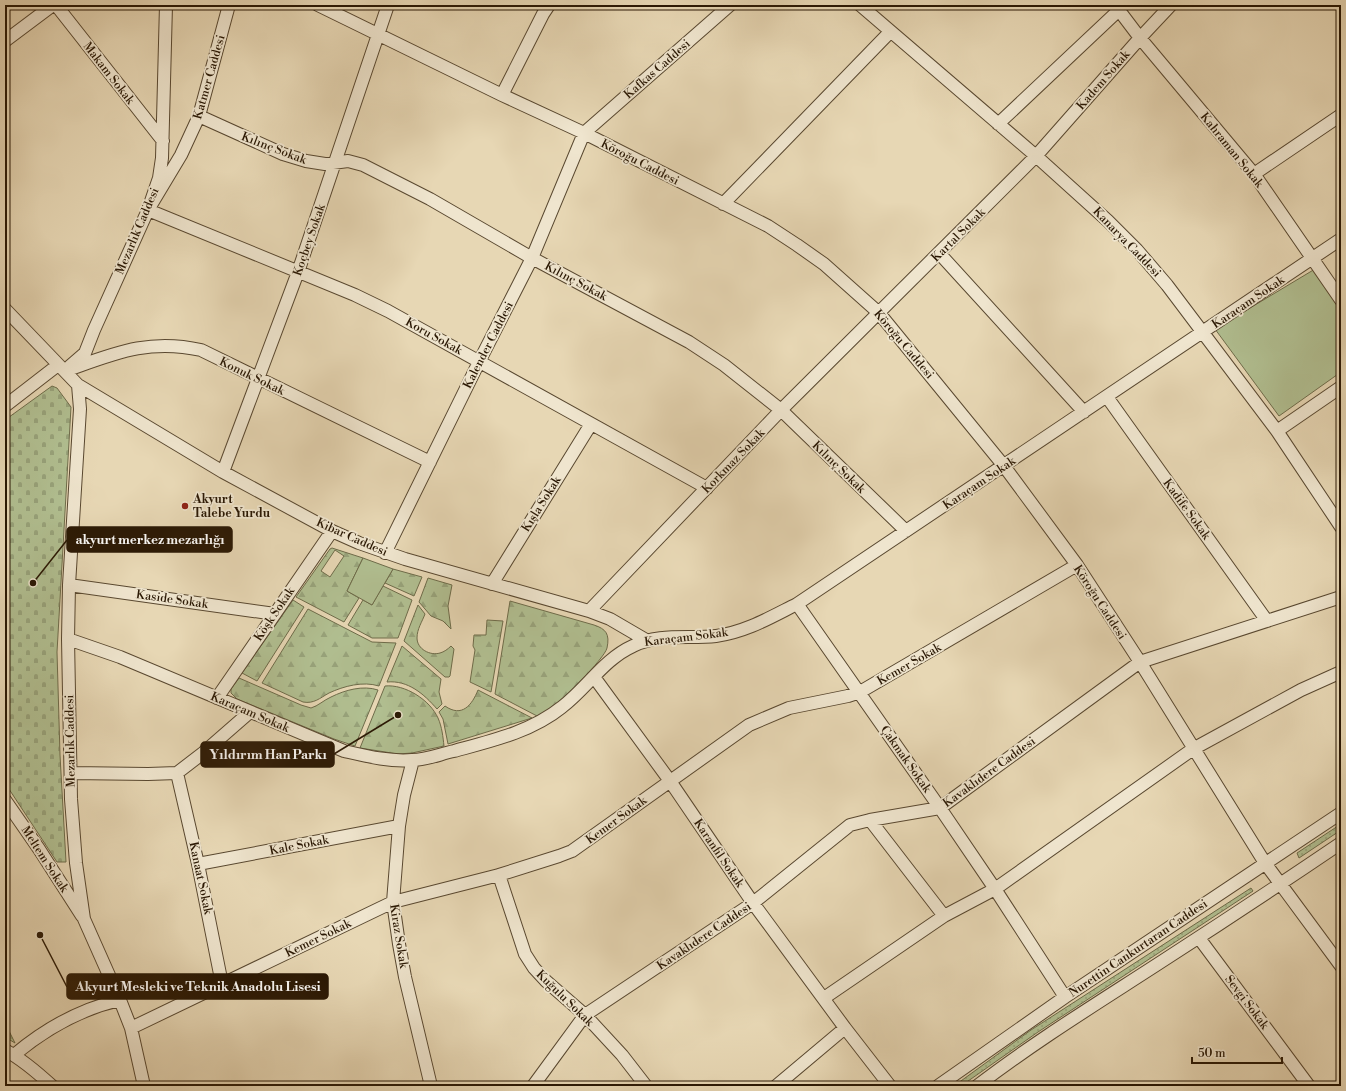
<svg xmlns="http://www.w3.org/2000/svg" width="1346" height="1091" viewBox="0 0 1346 1091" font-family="'Libre Bodoni',serif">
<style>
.grass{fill:url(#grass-dots);stroke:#6e6c4a}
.forest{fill:url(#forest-firs);stroke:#6e6c4a;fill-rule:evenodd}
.cemetery{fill:url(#cemetery-stones);stroke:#6e6c4a}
.park{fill:#b1bf91;stroke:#6e6c4a}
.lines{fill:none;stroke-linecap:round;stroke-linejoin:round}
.minor-casing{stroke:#594830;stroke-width:14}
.minor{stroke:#efe5ce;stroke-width:12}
.poi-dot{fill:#8f2418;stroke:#efe5ce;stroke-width:1.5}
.labels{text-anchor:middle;stroke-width:3.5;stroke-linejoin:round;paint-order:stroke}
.street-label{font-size:12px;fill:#2a1804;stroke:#efe5ce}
.poi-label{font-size:12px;font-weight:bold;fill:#2a1804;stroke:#efe5ce;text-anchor:start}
.leader{fill:none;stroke:#2a1804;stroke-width:1.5}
.callout-dot{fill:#2a1804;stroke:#efe5ce;stroke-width:1.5}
.callout{fill:#2a1804;stroke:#2a1804;stroke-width:1.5}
.callout-label{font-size:13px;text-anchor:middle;font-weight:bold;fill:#fff}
</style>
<defs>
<pattern id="grass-dots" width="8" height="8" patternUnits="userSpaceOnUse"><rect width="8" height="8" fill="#b1bf91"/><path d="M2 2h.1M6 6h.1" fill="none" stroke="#98a37b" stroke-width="1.8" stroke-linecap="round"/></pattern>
<pattern id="forest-firs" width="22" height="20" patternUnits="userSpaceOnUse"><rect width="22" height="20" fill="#b1bf91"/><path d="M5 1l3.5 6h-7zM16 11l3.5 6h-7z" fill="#98a37b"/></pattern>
<pattern id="cemetery-stones" width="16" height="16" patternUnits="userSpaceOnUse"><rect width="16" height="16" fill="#b1bf91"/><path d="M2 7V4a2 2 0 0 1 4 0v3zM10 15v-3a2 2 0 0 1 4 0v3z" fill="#98a37b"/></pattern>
</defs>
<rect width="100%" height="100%" fill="#e7d7b4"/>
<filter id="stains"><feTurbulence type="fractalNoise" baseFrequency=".005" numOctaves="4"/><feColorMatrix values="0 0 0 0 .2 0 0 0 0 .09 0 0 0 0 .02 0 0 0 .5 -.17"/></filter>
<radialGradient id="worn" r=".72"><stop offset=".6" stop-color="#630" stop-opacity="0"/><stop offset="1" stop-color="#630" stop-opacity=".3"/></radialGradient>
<!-- grass -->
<path class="grass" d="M1341 824V830L1299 858 1297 853Z
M1251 888 1253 891 1038 1032 961 1086H954L1031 1030Z"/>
<!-- forest -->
<path class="forest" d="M332 548 363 558 347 591 359 598 344 622 296 597 330 549ZM335 550 344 556 330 577 321 571Z
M393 569 422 577 414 596 385 583Z
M428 578 452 585 448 606 451 629 443 621 431 616 419 602Z
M383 586 412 600 398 638H372L348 625 363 600 372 605Z
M293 600 304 607 257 681 242 673Z
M510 601 594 625C606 629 610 634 607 648 605 658 559 704 549 711 545 713 541 714 537 716L495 694Z
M418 605 425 614C422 622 417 629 417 638 417 649 430 656 440 653 444 652 448 649 451 646L454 649 450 676 449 677H445L404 641Z
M308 609 372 642 396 643 379 686C363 681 344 686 329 693 320 698 314 704 303 702L262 683Z
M487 620 503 621 491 692 470 682 475 650 473 646 474 635H486Z
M402 646 441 679 439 692 442 704 437 709C424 694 408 680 387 682Z
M239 678 301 705 311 708C318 706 324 700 331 697 345 690 363 685 378 690L355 746 334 739 237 699 231 693V689Z
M385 686C405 684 430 700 438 718 442 727 443 737 444 746L412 753 398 754 360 748Z
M478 690 532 718 448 744 443 719 439 712 445 706C462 718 472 705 478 690Z"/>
<!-- cemetery -->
<path class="cemetery" d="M52 386 57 388 71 407 57 652 60 755 66 862H57L5 783V420Z
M5 1023 15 1043 5 1037Z"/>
<!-- park -->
<path class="park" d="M1315 269 1341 306V372L1279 416 1215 329Z
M363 558 393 569 372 605 347 591Z"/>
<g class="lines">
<defs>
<path id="minor" d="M56 5 163 141
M229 5 199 116 181 155 148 210 355 295 388 311 707 488
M318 5 502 95 584 133 768 226 797 245 824 264 879 313 1004 466 1077 565 1140 662 1265 863 1341 966
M860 5 1036 156 1108 221 1137 250 1167 285 1277 431 1341 527
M1115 5 1140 38 1254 174 1341 300
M5 41 53 5
M502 95 543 14 549 5
M199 116 283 154 306 161 325 164 348 161 363 165 430 199 532 258 689 342 724 365 781 410 906 531
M998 124 1119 10
M1254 174 1341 115
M723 204 890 32
M939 253 1084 412
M5 309 78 385 223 472 332 531 359 543 405 559 589 611 610 619 646 640
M70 366 85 353 94 330 148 210 159 178 162 158 166 5
M65 371C113 354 148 338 201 350L430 462
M78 385 80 409 69 585 68 639 71 799 76 863 84 919 120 1000 131 1028 144 1086
M1107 397 1267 621
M5 406 58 365
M1277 431 1341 387
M223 472 298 272 388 5
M385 553 479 362 532 258 584 133 730 5
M492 584 591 424
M69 585 275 614
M797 604 940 808 995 889 1065 997
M589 611 781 410 1036 156 1140 38 1171 5
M68 639 120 657 344 751C366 756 390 762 412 760 426 760 440 754 454 751 491 741 531 732 562 707 587 688 604 659 633 646 658 633 689 639 716 636 746 632 771 617 797 604L1341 239
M594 677 670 781 753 903 845 1028 890 1086
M217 698 332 531
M413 760 404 795 399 826 393 902 399 944 405 977 431 1086
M71 773 148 774 177 773 203 753 250 712
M177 773 198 864 222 984
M5 800 39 849 82 916
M870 820 944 916
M198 864 399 826
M499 875 525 954 534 968 546 981 585 1015 622 1055 646 1086
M1199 938 1309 1086
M824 998 944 916 995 889 1193 749 1301 690 1341 672
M131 1028 393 902 499 875 559 856 572 851 749 725 789 708 848 696 860 692 1077 565
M5 1050C23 1060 38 1073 52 1086
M14 1055C45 1029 80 1009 120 1000
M533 1086 585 1015 753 903 850 825 870 820 940 808 1140 662 1341 597
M776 1086 845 1028
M938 1086 1065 997 1341 813
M977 1086C1037 1040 1101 1001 1164 960 1223 922 1282 883 1341 843"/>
</defs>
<!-- minor casing -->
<use href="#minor" class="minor-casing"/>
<!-- minor -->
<use href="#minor" class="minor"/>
</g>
<!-- markers -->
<circle class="poi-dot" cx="185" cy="506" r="4"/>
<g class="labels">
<!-- street labels -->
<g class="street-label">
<text transform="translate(657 69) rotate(-41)" y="4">Kafkas Caddesi</text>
<text transform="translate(109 73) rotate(52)" y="4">Makam Sokak</text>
<text transform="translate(209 77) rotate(-74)" y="4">Katmer Caddesi</text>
<text transform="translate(1103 80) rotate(-49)" y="4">Kadem Sokak</text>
<text transform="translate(274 148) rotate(21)" y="4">Kılınç Sokak</text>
<text transform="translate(1232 150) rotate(51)" y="4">Kahraman Sokak</text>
<text transform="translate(640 162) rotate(27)" y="4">Köroğu Caddesi</text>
<text transform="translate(137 231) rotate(-67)" y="4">Mezarlık Caddesi</text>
<text transform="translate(958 235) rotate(-45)" y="4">Kartal Sokak</text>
<text transform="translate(309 240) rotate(-71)" y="4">Koçbey Sokak</text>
<text transform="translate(1127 242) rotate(46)" y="4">Kanarya Caddesi</text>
<text transform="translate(576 281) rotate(28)" y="4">Kılınç Sokak</text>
<text transform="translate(1248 302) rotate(-34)" y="4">Karaçam Sokak</text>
<text transform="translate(434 336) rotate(29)" y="4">Koru Sokak</text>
<text transform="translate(904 344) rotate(50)" y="4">Köroğu Caddesi</text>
<text transform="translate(488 345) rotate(-63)" y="4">Kalender Caddesi</text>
<text transform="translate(252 376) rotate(26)" y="4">Konuk Sokak</text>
<text transform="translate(733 461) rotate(-46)" y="4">Korkmaz Sokak</text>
<text transform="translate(839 467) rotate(44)" y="4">Kılınç Sokak</text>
<text transform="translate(979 483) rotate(-34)" y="4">Karaçam Sokak</text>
<text transform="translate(541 504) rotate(-58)" y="4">Kışla Sokak</text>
<text transform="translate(1187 509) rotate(54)" y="4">Kadife Sokak</text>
<text transform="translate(352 537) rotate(24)" y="4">Kibar Caddesi</text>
<text transform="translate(172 599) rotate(8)" y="4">Kaside Sokak</text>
<text transform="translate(1100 602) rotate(57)" y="4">Köroğu Caddesi</text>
<text transform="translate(274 614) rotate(-56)" y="4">Köşk Sokak</text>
<text transform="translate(686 637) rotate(-7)" y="4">Karaçam Sokak</text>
<text transform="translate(909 664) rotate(-30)" y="4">Kemer Sokak</text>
<text transform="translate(250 712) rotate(23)" y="4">Karaçam Sokak</text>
<text transform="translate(70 741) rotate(-91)" y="4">Mezarlık Caddesi</text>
<text transform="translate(906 759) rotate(55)" y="4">Çakmak Sokak</text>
<text transform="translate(989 772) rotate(-36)" y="4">Kavaklıdere Caddesi</text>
<text transform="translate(616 820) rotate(-36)" y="4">Kemer Sokak</text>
<text transform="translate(299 845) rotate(-11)" y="4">Kale Sokak</text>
<text transform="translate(719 853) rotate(56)" y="4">Karanfil Sokak</text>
<text transform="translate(45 859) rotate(57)" y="4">Meltem Sokak</text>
<text transform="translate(201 878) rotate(78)" y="4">Kanaat Sokak</text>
<text transform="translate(399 936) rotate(81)" y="4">Kiraz Sokak</text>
<text transform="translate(704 936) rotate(-34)" y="4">Kavaklıdere Caddesi</text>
<text transform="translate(318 938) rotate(-26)" y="4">Kemer Sokak</text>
<text transform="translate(1138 948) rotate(-34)" y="4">Nurettin Cankurtaran Caddesi</text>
<text transform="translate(565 998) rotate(44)" y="4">Kuğulu Sokak</text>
<text transform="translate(1247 1002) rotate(53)" y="4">Sevgi Sokak</text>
</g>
<!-- poi labels -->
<g class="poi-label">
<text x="193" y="503">Akyurt<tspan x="193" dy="14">Talebe Yurdu</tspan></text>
</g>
</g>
<!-- callouts -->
<path class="leader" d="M33 583L67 540M398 715L334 754M40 935L67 987"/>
<g class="callout-dot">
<circle cx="33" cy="583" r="4"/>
<circle cx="398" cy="715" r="4"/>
<circle cx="40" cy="935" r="4"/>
</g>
<g class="callout">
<rect x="67" y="527" width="165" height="25" rx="4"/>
<rect x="201" y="742" width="133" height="25" rx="4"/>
<rect x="67" y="974" width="261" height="25" rx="4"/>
</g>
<g class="callout-label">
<text x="150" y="544">akyurt merkez mezarlığı</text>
<text x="268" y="759">Yıldırım Han Parkı</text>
<text x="198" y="991">Akyurt Mesleki ve Teknik Anadolu Lisesi</text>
</g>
<!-- margin -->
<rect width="1346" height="1091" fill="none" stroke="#e7d7b4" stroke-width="20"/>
<rect x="6" y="6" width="1334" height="1079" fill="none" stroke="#2a1804" stroke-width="2"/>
<rect x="10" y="10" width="1326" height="1071" fill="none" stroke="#2a1804"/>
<!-- scale -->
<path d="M1192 1057v6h90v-6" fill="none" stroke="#2a1804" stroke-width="2"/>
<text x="1198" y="1057" font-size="12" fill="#2a1804" stroke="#efe5ce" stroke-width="3" paint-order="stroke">50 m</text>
<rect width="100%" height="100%" filter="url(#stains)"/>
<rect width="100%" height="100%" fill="url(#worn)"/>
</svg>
